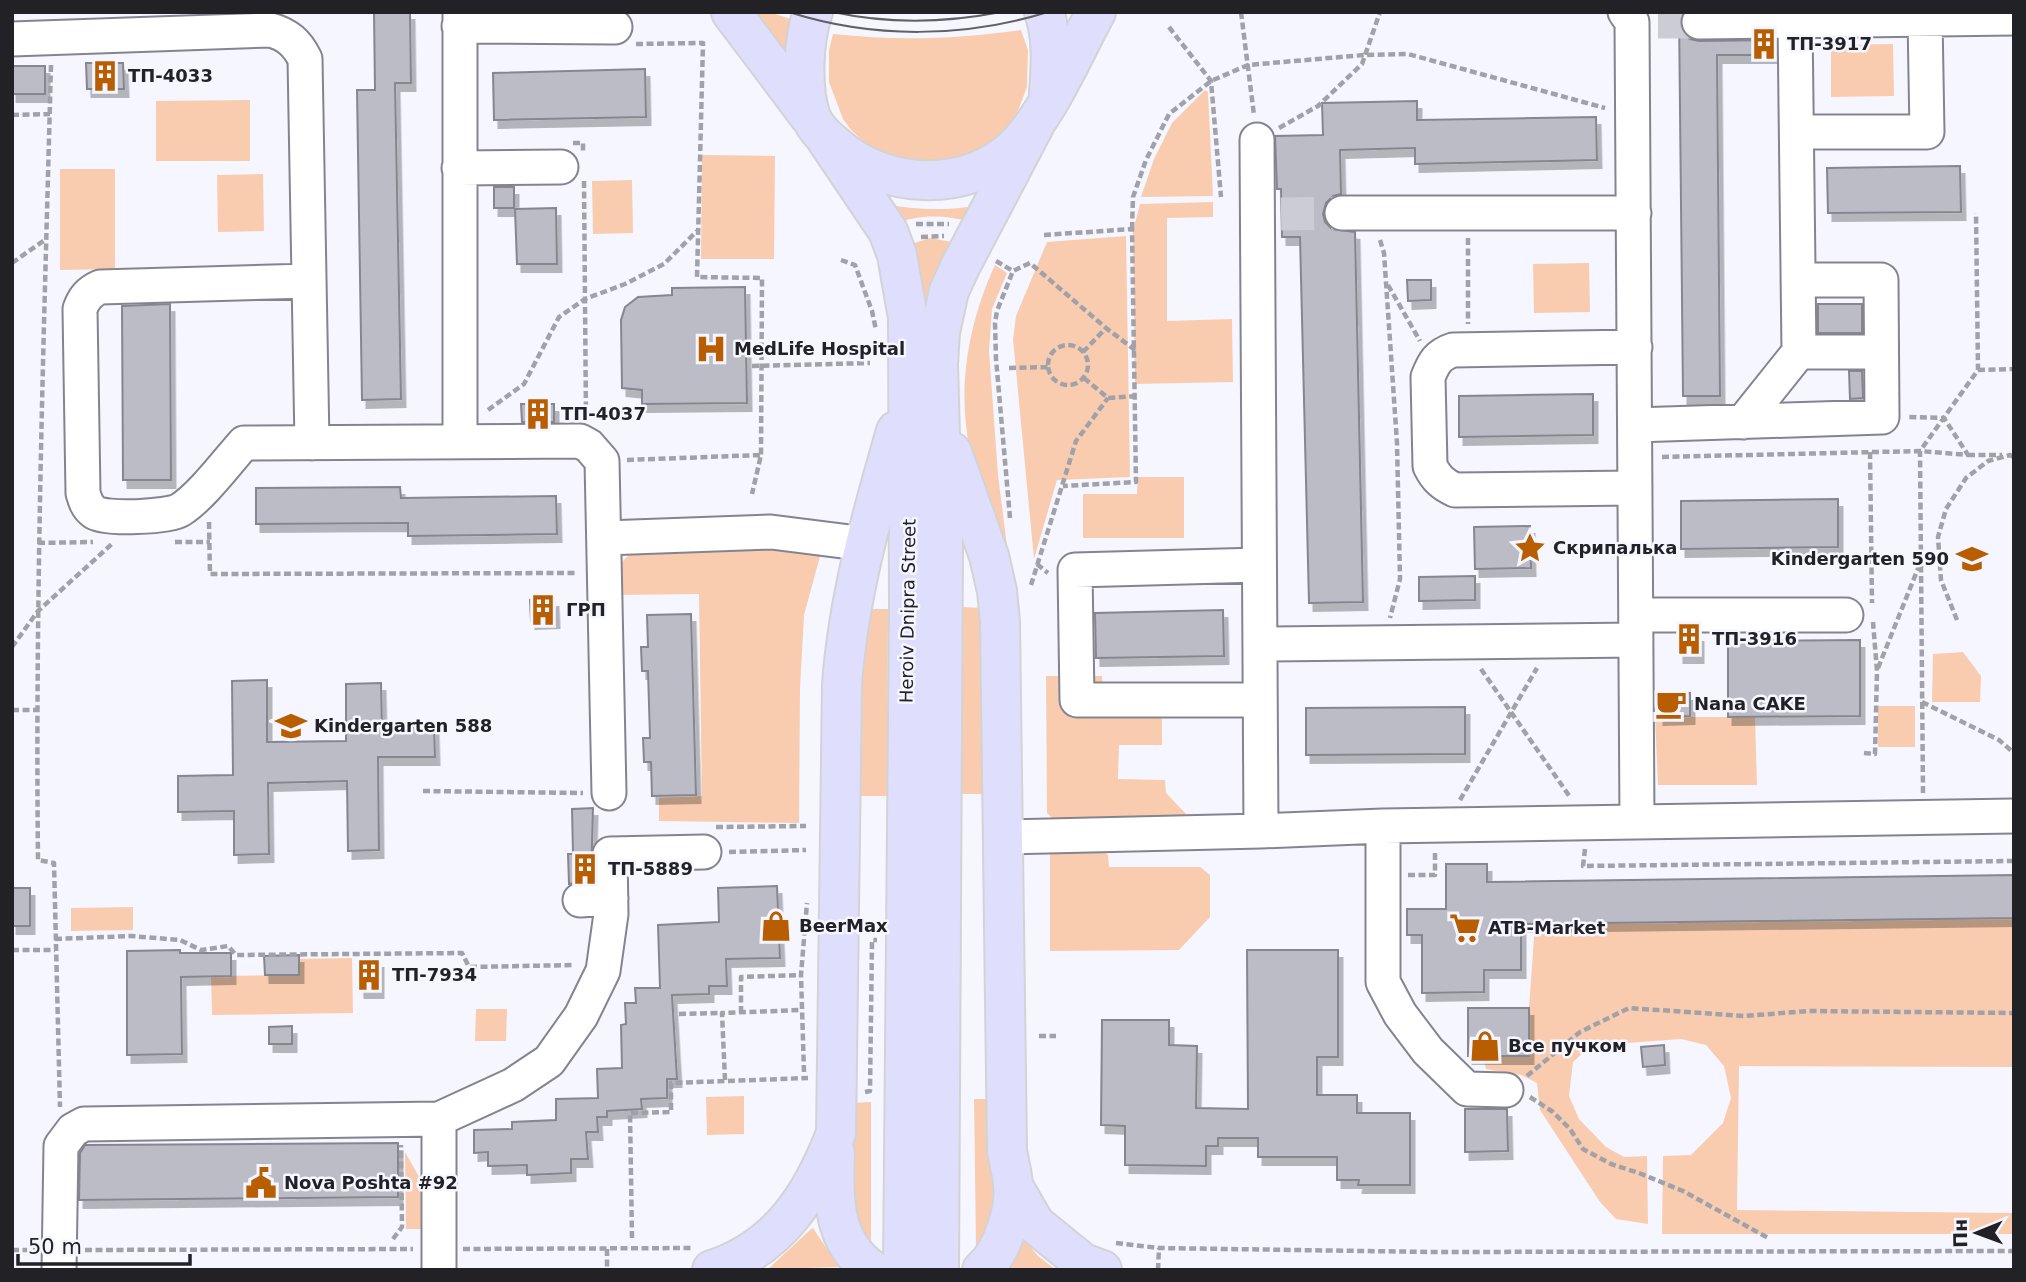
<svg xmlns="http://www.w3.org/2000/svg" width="2026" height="1282" viewBox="0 0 2026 1282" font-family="'DejaVu Sans',sans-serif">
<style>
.green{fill:#faccaf}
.building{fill:#bcbcc7;stroke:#868690;stroke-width:2;filter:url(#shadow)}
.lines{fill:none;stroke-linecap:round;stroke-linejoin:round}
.minor-tunnel{stroke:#cbccd4;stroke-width:33;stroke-dasharray:33 17;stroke-linecap:butt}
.minor-casing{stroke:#84848f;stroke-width:37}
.major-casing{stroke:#d3d3d4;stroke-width:42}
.path{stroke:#a1a2a9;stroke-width:4.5;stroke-dasharray:7 3.5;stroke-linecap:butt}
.minor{stroke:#fff;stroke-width:33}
.major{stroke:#dfdffd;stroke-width:38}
.tram{stroke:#606065;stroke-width:2}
.labels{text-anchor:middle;stroke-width:5;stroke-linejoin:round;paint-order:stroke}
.poi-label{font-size:18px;font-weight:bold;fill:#222226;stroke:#f5f6ff;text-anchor:start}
.street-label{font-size:18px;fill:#222226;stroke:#f5f6ff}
</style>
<defs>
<filter id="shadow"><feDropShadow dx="4.5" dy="8" stdDeviation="0" flood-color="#0004"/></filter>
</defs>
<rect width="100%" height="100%" fill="#f5f6ff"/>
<!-- green -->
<path class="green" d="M754 12H769L791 19 788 62Z
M1021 30 1028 50 1027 87 1017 113 1000 136 964 159 909 164 871 148 851 130 843 119 829 82V50L833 34C900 41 955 39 1021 30Z
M1893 44 1894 96 1831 97V45Z
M1205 90 1208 92 1213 196 1141 197 1154 159 1172 123Z
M250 100V161H156V101Z
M702 155 775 156 774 259H701Z
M60 169H115V269L60 270Z
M263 174 264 231 218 232 217 175Z
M632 180 633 233 593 234 592 181Z
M1213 202V217L1167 218V321L1232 319 1233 382 1135 384 1133 231 1140 204Z
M882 204C915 209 945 212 977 205L969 221C942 215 920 214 894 224Z
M1126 236 1130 477 1057 480 1034 559 1013 339 1016 316 1047 242Z
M930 238 958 243 928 305H925L902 247Z
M1589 263 1590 312 1534 313 1533 264Z
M995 265 1007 273 992 309 989 351 998 475 1009 562C997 527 980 491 971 455 956 391 968 323 995 265Z
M1138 477H1184V538H1083V494H1137Z
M700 549H822L804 615 800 689 799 823 659 821V798L702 796 699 594 617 595C619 576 616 560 636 551Z
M961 607 986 608 993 794H960Z
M862 609H888L887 796H854Z
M1963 652 1981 676 1980 702H1932L1933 654Z
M1046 676H1102L1104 708 1162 707V745H1119L1118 779 1165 780 1166 793 1189 817 1052 818 1047 813Z
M1878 706H1915V747H1878Z
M1655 717H1755L1757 785H1658Z
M1100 849 1108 855 1109 867H1200L1210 875V917L1179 950 1050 951V850Z
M133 907V930L71 931V908Z
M2014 918V1067L1739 1066 1737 1210 2014 1213V1234H1662L1663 1156 1691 1155 1723 1123 1731 1098 1724 1066 1706 1045 1681 1039 1601 1045 1585 1051 1573 1062 1569 1096 1579 1119 1606 1147 1624 1157 1647 1156 1648 1224 1616 1219 1600 1202 1540 1110 1537 1083 1521 1075 1486 1069 1483 1056H1529V1008L1535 924Z
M352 958 353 1013 212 1015 211 976 299 975V959Z
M476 1009H507L506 1041H475Z
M744 1096V1134L707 1135 706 1097Z
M974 1099H991C995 1148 1010 1206 976 1246Z
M871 1102V1254L842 1211 853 1103Z
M405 1152 422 1182 423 1229H406Z
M813 1228 839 1267 768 1269 810 1230Z
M1024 1239 1038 1256 1056 1270H1004Z"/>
<!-- building -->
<path class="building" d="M374 12H410L411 83H395L401 399 362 400 357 90H375Z
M1679 12H1683L1680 22 1682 31 1690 39 1699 41 1776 40V55H1717L1720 396H1683Z
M86 63H123L124 89H87Z
M12 66H45V94H12Z
M645 69 646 117 494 120 493 73Z
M1417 101V120L1596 117 1597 160 1415 164V148L1340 150 1341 194 1333 196 1326 203 1323 214 1325 222 1332 229 1355 232 1363 602 1309 603 1300 237H1282L1281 189H1277L1275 136 1323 135 1322 103Z
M1960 166 1961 212 1828 213 1827 168Z
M494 187H514V208H494Z
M556 208 557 264H517L515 209Z
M1407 280H1431V300L1408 301Z
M745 287 747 403 642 404V390L622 388 621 320 625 307 638 297 672 295V288Z
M170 304 171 480H123L122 306Z
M1818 304H1862V333H1818Z
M1849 371H1862L1863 398 1850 399Z
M1593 394V435L1459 437V396Z
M521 404H554V422H522Z
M400 487 401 498 556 496 557 534 408 536V523L256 524V488Z
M1838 499V547L1681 549V501Z
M1530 526 1531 568 1475 569 1474 527Z
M1475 576V600L1419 601V577Z
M554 599 555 620 531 621 530 600Z
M1223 610 1224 656 1096 658 1095 613Z
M691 614 696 795 652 796 651 762H644L643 738H650L648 671H642L641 647H648L647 615Z
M1679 634H1699V655H1679Z
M1860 640V716L1728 717V641Z
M267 680V742L346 741V684L381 683 382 728 434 727 435 757H378L379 850 348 851 347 781 268 783 269 854 234 855V811L178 812V776L233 775 232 681Z
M1659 693H1690V716L1659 717Z
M1465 707V754L1306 755V708Z
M593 808 591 880 569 884 568 854H573L572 809Z
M1446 864H1487V882L2014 875V918L1521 924V970H1484V992L1422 993V935H1407V909H1446Z
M777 886 780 958 726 959 727 986H709V994L672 995 677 1079H667V1098L641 1099 642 1109 607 1111V1117H597L598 1132H586L588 1159H571V1173L527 1175V1165L488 1166V1152L474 1153V1130L512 1129V1122L556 1120V1099L598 1098 597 1069 622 1068 621 1025 626 1024 625 1003H636L635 988H660L658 925 719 922 718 888Z
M12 888H30V926H12Z
M180 950V953H231V976L181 977 182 1054 127 1055V951Z
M1247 950H1338V1057H1317V1095H1357V1113H1410V1185H1358L1359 1180H1337V1157H1258V1138H1218V1146H1206V1166L1125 1165V1126L1101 1125 1102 1020H1169V1045L1197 1046 1196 1108 1248 1109Z
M299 955V975H265L264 956Z
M359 960H379V990H360Z
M1468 1008H1529V1056H1468Z
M292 1026V1044H269V1027Z
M1664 1045 1665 1065 1643 1067 1641 1047Z
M1465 1109H1507L1508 1151 1465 1152Z
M398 1143V1197L79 1200 80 1153 85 1145Z"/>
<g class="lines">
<!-- minor-tunnel -->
<path class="minor-tunnel" d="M1658 22H1699
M1281 214 1342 213"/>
<defs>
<path id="minor" d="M460 12V441
M1625 12 1632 22 1637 822
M1699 22 2014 18
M459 26 615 27
M12 39 271 30C288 35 297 43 305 59L312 443
M1797 132H1927L1925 19
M1257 140 1261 831
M459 168 561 167
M1342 213H1634
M309 281 100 287C89 292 84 298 80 309L83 493C85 500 87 507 94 512 104 520 169 517 180 510 201 497 227 462 244 443L580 441 589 446 602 461 609 793
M1635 347 1453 350C1438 355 1434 362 1428 377L1430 466C1436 478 1442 484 1455 490L1635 488
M1799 352H1881
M1743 422 1799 352 1795 20
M1635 425 1882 417 1881 280H1798
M605 538 771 532 866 544
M1259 565 1075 570 1077 700H1260
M1636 615H1846
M1260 644 1636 640
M1383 826V982L1400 1014 1428 1051 1467 1089 1506 1090
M1003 837 1261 831 1383 826 2014 816
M580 900 611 898
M439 1119 513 1085 549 1061 581 1016 603 971 611 914 610 854 704 852
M59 1270 61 1146 73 1130 84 1124 439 1119V1270"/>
<path id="major" d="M731 12 810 117
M813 12C803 40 801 89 811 117 817 132 831 142 843 152 890 187 958 191 1006 155 1043 127 1073 54 1096 12
M1044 12C1053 38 1051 66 1049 93
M826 139 888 231 897 255 908 318 909 607 903 1270
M952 452 989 556 997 591 1000 622 1007 1151C1009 1162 1012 1173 1013 1184 1016 1209 1002 1253 982 1270
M835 1153C833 1197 832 1242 872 1270
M1013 1186 1035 1224 1083 1263 1102 1270
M712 1270C779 1248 812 1196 836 1133L842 685C848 599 872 514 896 431
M939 1270 943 545 938 364 940 332 949 291 960 267 1035 124"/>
</defs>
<!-- minor casing -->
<use href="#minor" class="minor-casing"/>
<!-- major casing -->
<use href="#major" class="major-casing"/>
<!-- path -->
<path class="path" d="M1241 12 1254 115
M1169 27 1211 81 1221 197
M636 44 703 43 697 277 762 278 761 455
M51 65C44 330 35 595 38 860L54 863 60 1107
M12 115 50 114
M1279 128 1318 106 1362 64 1380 12
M573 143H583V152
M584 181 586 418
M916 224H949
M1132 229 1133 197 1146 160 1169 114 1211 81 1248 65 1364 55 1408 54 1605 108
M1044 235 1132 229 1136 482 1063 486
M921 237 944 236
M1468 238V324
M1380 240 1384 253 1397 443 1400 579 1390 618
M841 260 855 265 872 311 876 330
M996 261 1013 271
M12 263 46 239
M1388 285 1420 341
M1048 365a20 20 0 1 1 40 0a20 20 0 1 1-40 0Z
M1083 352 1106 328 1135 350
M752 366 870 363
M1009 368 1048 367
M1978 370 2014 369
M1084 378 1108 398 1136 396
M488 410 524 384 559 317 585 299 625 284 664 264 697 231
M1870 452 1872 603
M1968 455H2002
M1662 457 1920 451 1968 455 1944 418 1908 417
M627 460 761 455 752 494
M1010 518 996 359 995 323 997 311 1013 271 1030 263 1106 328
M209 522 210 574 577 573
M175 542H210
M38 543 93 542
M1037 564 1048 573
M1031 585 1076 441 1108 398
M1957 620 1941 580 1938 537 1946 509 1966 478 1988 461 2010 455 2014 457
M12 647 38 611 113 543
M1878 668 1919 566
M1481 669 1570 797
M1922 702 1999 740 2014 753
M12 710H37
M1864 753 1875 754 1877 671 1873 622
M423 791 583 793
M1923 793 1920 451 1978 370 1976 213
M1460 800 1537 668
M716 827 806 826
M1585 849 1583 866 2014 861
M729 852 806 850
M1408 875H1435V851
M55 939 131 936 180 940 201 950 228 946 236 955 462 953 469 967 575 965
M12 950H55
M741 1013V977L802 975
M679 1014 722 1013
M1039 1036H1056
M804 1072 801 975 807 903
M1527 1076 1580 1032 1629 1008 1744 1016 1809 1011 2014 1013
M725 1080 722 1013 801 1010
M865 1092 870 1091 872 940H877
M1530 1097 1553 1112 1570 1129 1583 1149 1611 1164 1639 1173 1683 1191 1770 1239
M632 1238 630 1113 671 1112V1083L808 1078
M393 1239 402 1227 401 1145
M1116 1243 1159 1248 1433 1252 2014 1251
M463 1249 693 1248
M607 1249V1270
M12 1250H35
M85 1250 413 1249
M1158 1270 1159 1248"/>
<!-- minor -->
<use href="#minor" class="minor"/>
<!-- major -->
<use href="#major" class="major"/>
<!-- tram -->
<path class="tram" d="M789 12C873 39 964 38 1048 12
M833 12C888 24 945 23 1001 12"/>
</g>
<!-- icons -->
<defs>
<symbol id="building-bare" viewBox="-9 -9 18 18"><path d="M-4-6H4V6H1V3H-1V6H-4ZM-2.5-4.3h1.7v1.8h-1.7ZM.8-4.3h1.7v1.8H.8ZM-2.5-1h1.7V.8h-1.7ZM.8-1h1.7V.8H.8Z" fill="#b85d00" stroke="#f5f6ff" stroke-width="2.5" paint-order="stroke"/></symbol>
<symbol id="hospital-bare" viewBox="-9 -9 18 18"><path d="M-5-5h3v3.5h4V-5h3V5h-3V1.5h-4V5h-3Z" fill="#b85d00" stroke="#f5f6ff" stroke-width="2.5" paint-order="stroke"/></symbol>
<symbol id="sight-bare" viewBox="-9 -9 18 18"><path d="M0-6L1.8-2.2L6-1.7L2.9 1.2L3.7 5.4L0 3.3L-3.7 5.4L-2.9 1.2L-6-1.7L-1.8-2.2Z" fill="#b85d00" stroke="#f5f6ff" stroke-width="2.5" paint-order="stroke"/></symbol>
<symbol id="school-bare" viewBox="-9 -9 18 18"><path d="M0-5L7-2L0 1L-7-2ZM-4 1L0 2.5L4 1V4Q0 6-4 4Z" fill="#b85d00" stroke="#f5f6ff" stroke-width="2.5" paint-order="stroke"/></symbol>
<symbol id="cafe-bare" viewBox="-9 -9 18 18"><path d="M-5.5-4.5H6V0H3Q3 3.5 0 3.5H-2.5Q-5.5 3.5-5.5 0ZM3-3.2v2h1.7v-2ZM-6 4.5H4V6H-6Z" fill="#b85d00" stroke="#f5f6ff" stroke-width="2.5" paint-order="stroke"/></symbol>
<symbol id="shop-bare" viewBox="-9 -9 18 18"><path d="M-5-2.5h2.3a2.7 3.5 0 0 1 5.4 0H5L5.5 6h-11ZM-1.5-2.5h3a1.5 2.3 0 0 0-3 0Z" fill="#b85d00" stroke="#f5f6ff" stroke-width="2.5" paint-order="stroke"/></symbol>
<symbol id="supermarket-bare" viewBox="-9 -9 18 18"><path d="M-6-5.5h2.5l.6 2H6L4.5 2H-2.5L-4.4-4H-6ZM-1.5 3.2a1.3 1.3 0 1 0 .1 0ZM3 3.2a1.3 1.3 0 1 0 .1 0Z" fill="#b85d00" stroke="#f5f6ff" stroke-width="2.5" paint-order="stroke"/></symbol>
<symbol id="civic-bare" viewBox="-9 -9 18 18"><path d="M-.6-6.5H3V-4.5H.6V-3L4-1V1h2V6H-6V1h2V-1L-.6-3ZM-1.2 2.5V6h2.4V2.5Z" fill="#b85d00" stroke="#f5f6ff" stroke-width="2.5" paint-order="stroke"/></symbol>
</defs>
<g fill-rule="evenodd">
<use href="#building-bare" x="1742" y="22" width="44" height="44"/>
<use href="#building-bare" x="83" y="54" width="44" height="44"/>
<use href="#hospital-bare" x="689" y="327" width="44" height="44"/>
<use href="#building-bare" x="516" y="392" width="44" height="44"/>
<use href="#sight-bare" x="1508" y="526" width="44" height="44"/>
<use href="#school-bare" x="1950" y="537" width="44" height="44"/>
<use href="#building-bare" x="521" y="588" width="44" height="44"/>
<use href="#building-bare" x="1667" y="617" width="44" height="44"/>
<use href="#cafe-bare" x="1649" y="682" width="44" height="44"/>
<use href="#school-bare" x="269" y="704" width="44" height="44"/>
<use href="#building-bare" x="563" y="847" width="44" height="44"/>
<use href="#shop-bare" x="754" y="904" width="44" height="44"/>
<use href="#supermarket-bare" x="1443" y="906" width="44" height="44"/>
<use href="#building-bare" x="347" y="953" width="44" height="44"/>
<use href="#shop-bare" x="1463" y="1024" width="44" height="44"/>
<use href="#civic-bare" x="239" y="1161" width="44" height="44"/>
</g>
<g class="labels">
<!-- poi labels -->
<g class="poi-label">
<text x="1787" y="50">ТП-3917</text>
<text x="128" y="82">ТП-4033</text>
<text x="734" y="355">MedLife Hospital</text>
<text x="561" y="420">ТП-4037</text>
<text x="1553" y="554">Скрипалька</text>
<text x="1949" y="565" text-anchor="end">Kindergarten 590</text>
<text x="566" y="616">ГРП</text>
<text x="1712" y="645">ТП-3916</text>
<text x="1694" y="710">Nana CAKE</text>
<text x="314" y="732">Kindergarten 588</text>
<text x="608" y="875">ТП-5889</text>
<text x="799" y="932">BeerMax</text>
<text x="1488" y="934">ATB-Market</text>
<text x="392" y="981">ТП-7934</text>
<text x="1508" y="1052">Все пучком</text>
<text x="284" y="1189">Nova Poshta #92</text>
</g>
<!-- street labels -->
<g class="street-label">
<text transform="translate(908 611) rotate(-89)" y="6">Heroiv Dnipra Street</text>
</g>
</g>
<!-- border -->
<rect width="2026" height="1282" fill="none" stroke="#222226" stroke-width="28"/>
<!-- north arrow -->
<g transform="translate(1977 1233) rotate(269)" stroke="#f5f6ff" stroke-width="5" paint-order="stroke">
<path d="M0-5L12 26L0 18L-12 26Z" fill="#222226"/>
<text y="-10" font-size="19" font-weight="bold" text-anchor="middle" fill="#222226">Пн</text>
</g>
<!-- scale -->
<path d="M18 1254v10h172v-10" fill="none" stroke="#222226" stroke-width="3.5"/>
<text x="28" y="1254" font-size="21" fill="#222226" stroke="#f5f6ff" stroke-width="5" paint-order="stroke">50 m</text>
</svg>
